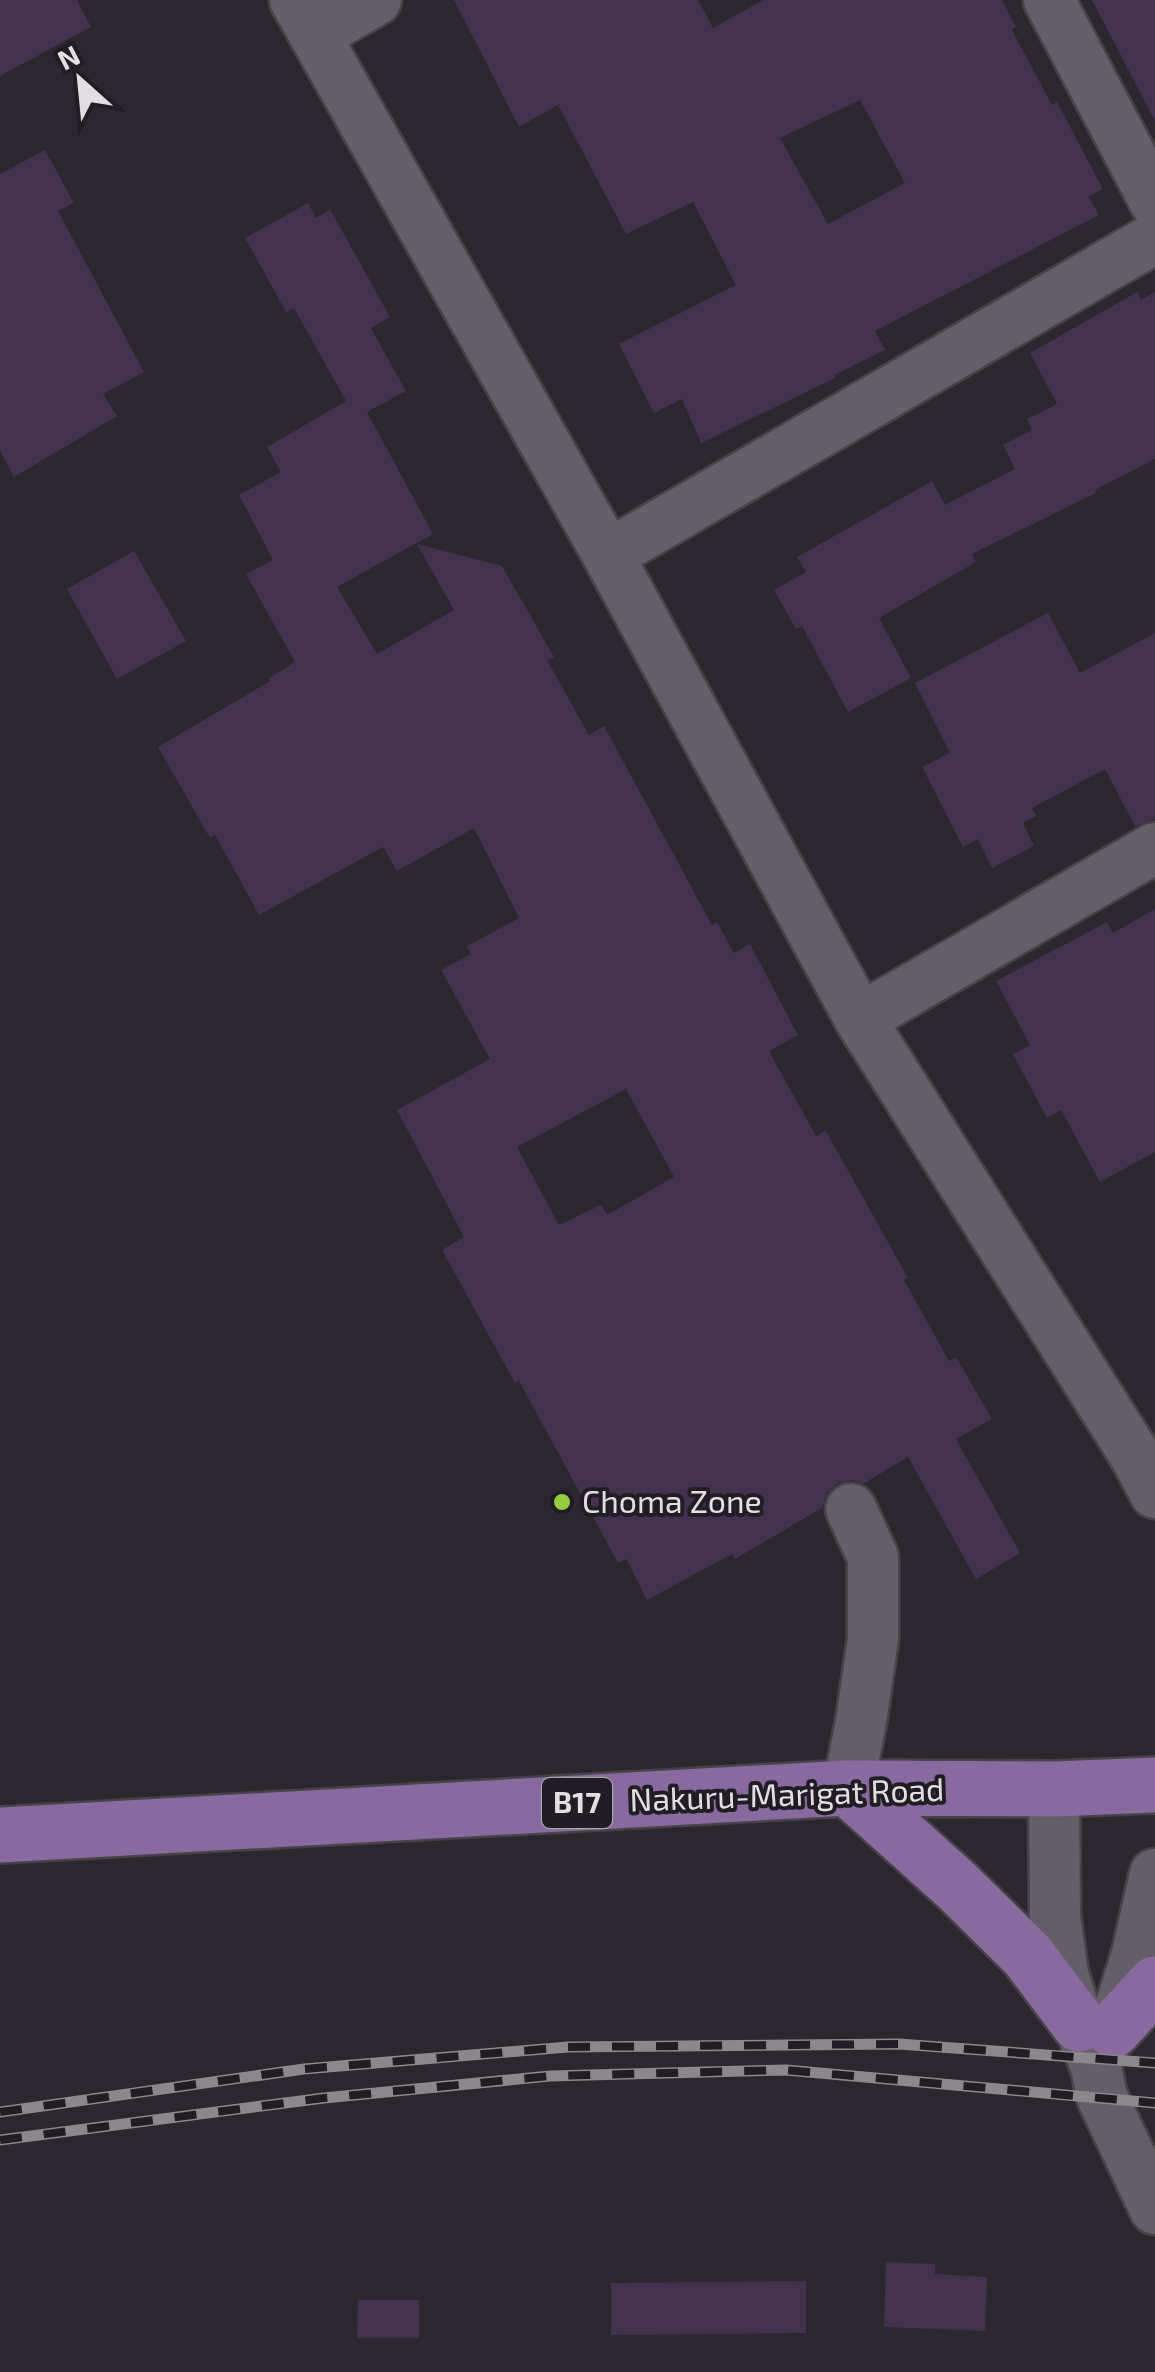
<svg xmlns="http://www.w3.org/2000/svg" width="1155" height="2372" viewBox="0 0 1155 2372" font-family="'Exo 2',sans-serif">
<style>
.building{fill:#43314f;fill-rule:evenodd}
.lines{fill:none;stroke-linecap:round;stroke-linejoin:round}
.street-casing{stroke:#454248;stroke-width:55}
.primary-casing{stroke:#454248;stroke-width:60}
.street{stroke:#635e67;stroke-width:50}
.primary{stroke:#89699e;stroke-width:55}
.rail-casing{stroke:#8b878d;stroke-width:11}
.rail{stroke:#211d25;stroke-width:8;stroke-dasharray:22;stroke-linecap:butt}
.poi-dot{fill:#95cc3b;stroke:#211d25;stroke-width:4}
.labels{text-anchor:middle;stroke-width:8;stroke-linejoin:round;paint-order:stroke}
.shield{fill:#211d25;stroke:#a8a5ab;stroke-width:2.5}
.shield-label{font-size:30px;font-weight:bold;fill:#e2dfe4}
.poi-label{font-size:32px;fill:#e2dfe4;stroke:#211d25;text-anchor:start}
.street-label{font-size:32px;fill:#e2dfe4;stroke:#211d25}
</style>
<rect width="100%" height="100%" fill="#2b272f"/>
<!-- building -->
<path class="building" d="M0 0H77L91 27 0 76Z
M454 0H698L713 28 763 0H1002L1016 27 1012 30 1052 105 1057 102 1103 189 1088 196 1099 215 875 331 885 350 834 375 835 378 701 443 682 399 654 413 619 344 736 285 693 202 626 234 558 105 519 127ZM860 100 905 183 828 224 780 138Z
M1092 0H1155V121Z
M45 150 74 203 58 211 144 372 103 394 117 416 14 477 0 451V174Z
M308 203 316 218 330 209 390 317 371 328 406 391 367 412 433 534 337 587 377 654 454 610 417 544 502 566 554 657 547 660 589 735 604 726 712 925 717 922 734 953 750 944 798 1035 769 1051 816 1136 826 1131 908 1278 904 1280 949 1361 956 1357 992 1419 956 1439 1020 1553 976 1579 908 1457 863 1484 853 1480 838 1483 827 1493 822 1508 735 1559 732 1554 647 1600 626 1559 618 1563 519 1381 515 1383 442 1250 464 1237 397 1110 490 1059 441 970 471 954 467 946 519 918 474 828 397 871 383 847 259 915 215 835 210 838 158 747 270 681 269 678 295 662 246 574 273 560 239 495 281 472 267 447 346 401 294 308 286 312 245 238ZM626 1089 674 1177 607 1215 601 1205 559 1225 517 1147Z
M1137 292 1141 300 1155 292V459L1095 490 1096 493 972 554 976 562 879 618 911 678 848 712 802 626 796 629 774 590 806 572 797 557 932 481 945 505 1015 469 1003 445 1032 430 1027 419 1057 404 1030 353Z
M134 551 186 641 117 679 67 589Z
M1048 613 1080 673 1155 633V819L1135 826 1105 769 1032 808 1036 816 1023 823 1034 846 992 868 978 839 963 847 922 767 950 753 915 683Z
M1155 909V1152L1100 1182 1061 1110 1047 1118 1013 1054 1030 1045 996 981 1107 922 1113 933Z
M886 2262 935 2264V2274L987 2277 985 2331 884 2327Z
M806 2281V2333L611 2335V2283Z
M358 2300H419V2338H357Z"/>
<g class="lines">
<defs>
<path id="street" d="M295 0 608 555 860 1019 1136 1457 1155 1493
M1049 0 1155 202
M315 35 376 0
M608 555 1155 238
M860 1019 1155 848
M848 1788 861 1722 873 1639V1557L851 1509
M1054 1789 1055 1916 1063 1974 1079 2024 1096 2067 1102 2097 1155 2209
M1113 2030 1137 1954 1155 1874"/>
<path id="primary" d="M848 1788 956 1885 1028 1956 1079 2024
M0 1835 848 1788 1054 1789 1155 1785
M1113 2030 1155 1984"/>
</defs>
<!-- street casing -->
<use href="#street" class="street-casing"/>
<!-- primary casing -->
<use href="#primary" class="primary-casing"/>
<!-- street -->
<use href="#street" class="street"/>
<!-- primary -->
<use href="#primary" class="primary"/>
<defs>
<path id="rail" d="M0 2112 304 2069 568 2047 899 2044 1155 2063
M0 2140 324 2098 550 2076 786 2070 1155 2103"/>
</defs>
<!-- rail casing -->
<use href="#rail" class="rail-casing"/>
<!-- rail -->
<use href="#rail" class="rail"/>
</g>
<!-- markers -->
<circle class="poi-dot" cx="562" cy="1502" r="10"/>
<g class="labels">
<!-- shield labels -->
<rect class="shield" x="542" y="1778" width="70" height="50" rx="8"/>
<g class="shield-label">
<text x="577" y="1813">B17</text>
</g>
<!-- poi labels -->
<g class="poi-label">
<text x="582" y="1513">Choma Zone</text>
</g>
<!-- street labels -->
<g class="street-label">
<text transform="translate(787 1795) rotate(-2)" y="11">Nakuru-Marigat Road</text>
</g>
</g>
<!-- north arrow -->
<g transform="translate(80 80) rotate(333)" stroke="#211d25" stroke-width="8" paint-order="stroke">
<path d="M0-8L18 38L0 25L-18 38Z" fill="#e2dfe4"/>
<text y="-15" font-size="28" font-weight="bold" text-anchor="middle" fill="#e2dfe4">N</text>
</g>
</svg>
